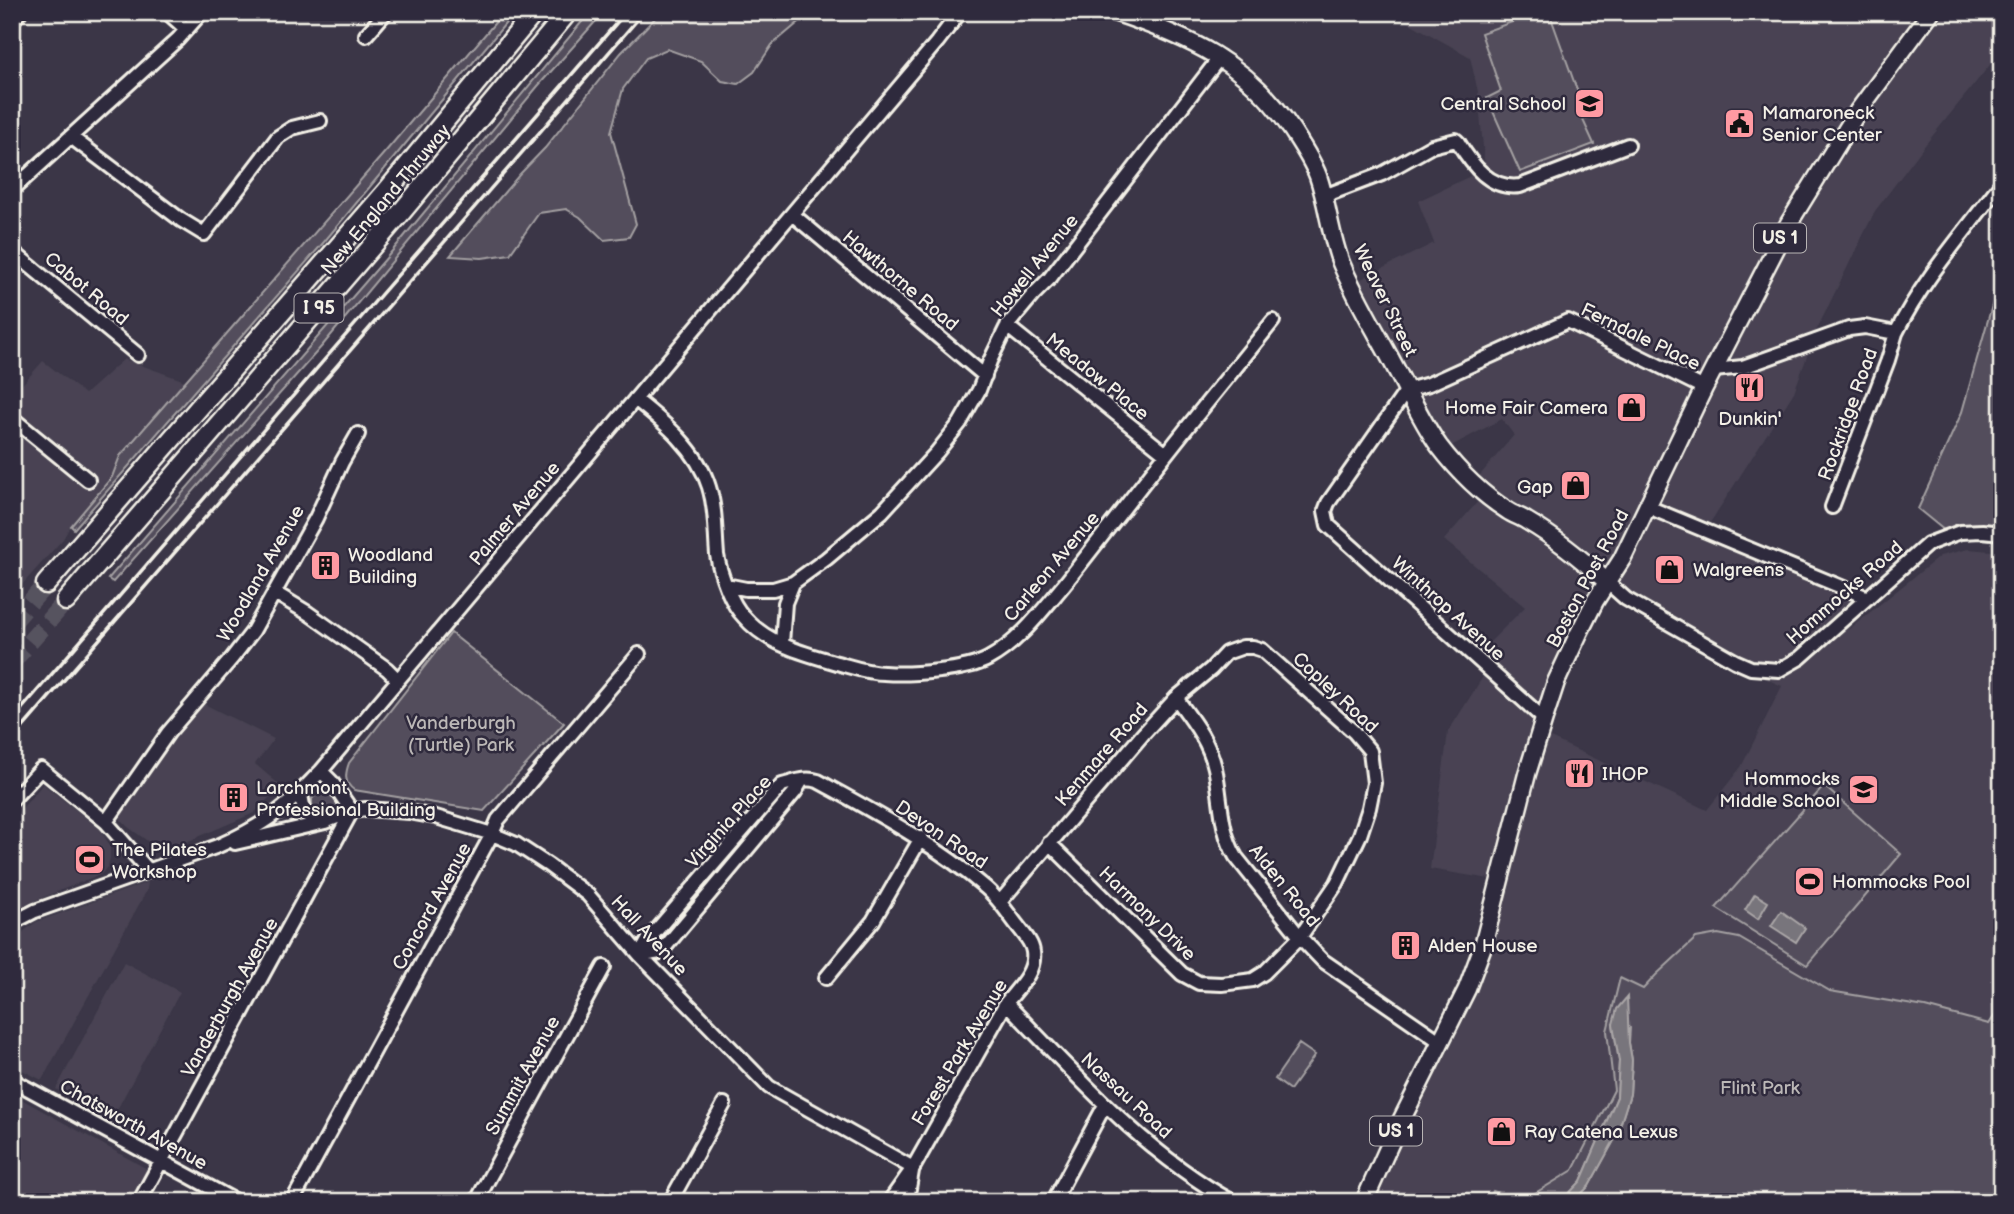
<svg xmlns="http://www.w3.org/2000/svg" width="2014" height="1214" viewBox="0 0 2014 1214" font-family="'Balsamiq Sans',sans-serif">
<style>
.built{fill:#484352;fill-rule:evenodd}
.green{fill:#534e5c;stroke:#a4a0a2;stroke-width:2}
.water{fill:#78747b;stroke:#aaa6a7;stroke-width:2}
.lines{fill:none;stroke-linecap:round;stroke-linejoin:round}
.highway-tunnel{stroke:#57525f;stroke-width:18;stroke-dasharray:18 9;stroke-linecap:butt}
.minor-casing{stroke:#f4f1e8;stroke-width:18}
.major-casing{stroke:#f4f1e8;stroke-width:21}
.highway-casing{stroke:#f4f1e8;stroke-width:23}
.minor{stroke:#2f2a3d;stroke-width:12}
.major{stroke:#2f2a3d;stroke-width:16}
.highway{stroke:#2f2a3d;stroke-width:18}
.rail{stroke:#f4f1e8;stroke-width:3.5}
.labels{text-anchor:middle;stroke-width:5;stroke-linejoin:round;paint-order:stroke}
.shield{fill:#2f2a3d;stroke:#b9b5b5;stroke-width:2}
.shield-label{font-size:18px;font-weight:bold;fill:#f4f1e8}
.poi-label{font-size:19px;fill:#f4f1e8;stroke:#2f2a3d;text-anchor:start}
.street-label{font-size:19px;fill:#f4f1e8;stroke:#2f2a3d}
.park-label{font-size:19px;fill:#bcb8b7;stroke:#2f2a3d}
</style>
<rect width="100%" height="100%" fill="#3b3647"/>
<filter id="ink" filterUnits="userSpaceOnUse"><feTurbulence type="fractalNoise" baseFrequency=".0143" numOctaves="2"/><feDisplacementMap in="SourceGraphic" scale="14" xChannelSelector="R" yChannelSelector="G"/><feConvolveMatrix kernelMatrix="1 2 1 2 8 2 1 2 1" color-interpolation-filters="sRGB"/></filter>
<g filter="url(#ink)">
<!-- built -->
<path class="built" d="M1390 12H2002V50L1925 145 1875 211 1817 329 1794 392 1708 526 1867 592 1848 630 1940 556 1968 549 2002 552V1016L1995 1015 1989 1024 1924 1007 1830 991 1810 981 1656 975 1643 989 1620 978 1607 1031 1614 1090 1573 1170 1522 1201 1493 1191 1488 1202H1366L1465 984 1496 880 1430 869 1448 732 1491 664 1479 653 1525 607 1444 540 1481 498 1470 487 1514 435 1502 419 1436 454 1345 287 1434 243 1418 201 1485 169 1478 92 1470 57ZM1609 589 1714 655 1782 686 1741 767 1707 810 1546 736 1572 657Z
M124 359 185 381 120 456 112 477 68 530 63 539 12 596V396L43 361 85 394Z
M200 702 274 739 255 764 281 786 254 813 177 846 164 848 153 845 128 827 121 820V814L148 771 176 731Z
M43 784 100 829 110 846V858L108 866 101 874 12 910V820Z
M148 882 147 890 42 1080 12 1065V944L24 931 36 922Z
M124 962 180 992 112 1119 56 1089Z
M12 1094 149 1170 131 1202H12Z"/>
<!-- green -->
<path class="green" d="M504 12H515L324 242 74 529 71 526 112 477 120 456 386 151Z
M590 12H604L538 86 322 346 113 582 108 579 388 256Z
M661 12H811L772 45 754 72 738 84 722 81 701 61 667 49 646 58 623 89 611 132 636 224 629 237 604 240 580 217 566 209 539 213 510 254 482 258 450 256 520 174 545 148 621 53Z
M1540 12H1549L1587 118 1583 120 1594 144 1520 172 1487 98 1501 91 1481 33Z
M2002 291V527L1967 526 1945 531 1918 509 1962 412 1993 302Z
M451 633 564 723 484 811 354 790C344 783 345 774 349 763Z
M1824 786 1901 854 1807 965 1716 908Z
M320 789 326 790 334 797 338 806 334 811 322 814 315 812 312 808V799Z
M1718 934 1739 938 1830 991 1925 1007 1989 1024 1995 1015 2002 1016V1202H1573L1589 1186 1617 1135 1630 1094 1632 1060 1629 1043 1630 1028 1613 1024 1619 1061 1617 1097 1581 1181 1561 1202H1488L1493 1191 1522 1201 1573 1170 1614 1090 1607 1031 1620 978 1643 989 1656 975 1696 938Z
M1299 1044 1315 1055 1290 1090 1275 1079Z"/>
<!-- water -->
<path class="water" d="M1755 894 1768 902 1758 919 1745 910Z
M1781 911 1805 928 1796 942 1771 926Z
M1627 997 1629 1043 1632 1060 1630 1094 1617 1135 1589 1186 1573 1202H1561L1581 1181 1617 1097 1619 1061 1613 1024 1617 1009Z"/>
<g class="lines">
<!-- highway-tunnel -->
<path class="highway-tunnel" d="M12 623 46 584
M12 662 66 601"/>
<defs>
<path id="minor" d="M167 12 186 29
M12 21 20 12
M366 35 386 12
M71 137 181 220 204 234 278 137 292 128 320 121
M12 190 178 39 202 12
M1324 196 1382 174 1432 146 1456 140 1458 142C1472 165 1490 190 1520 186L1628 145
M792 214 985 376
M12 251 138 355
M1007 326 1166 454
M1714 370 1743 367 1849 329 1865 327 1896 333C1924 277 1965 232 2002 182
M635 399C664 422 698 450 709 487 716 509 715 532 717 555 720 573 731 604 744 617 767 644 805 654 837 663 852 667 868 673 884 673 909 675 966 671 988 659 1019 642 1041 612 1063 586 1098 542 1132 497 1167 453 1202 408 1238 365 1273 321
M12 418 88 480
M1648 507 1868 598
M1832 507 1888 360 1896 333
M1607 582 1626 599 1735 661 1751 668 1779 670 1800 658 1928 544 1960 532 1982 531 2002 533
M726 585 746 589H773L793 583 826 559 882 512 937 452 960 423 979 390 990 361 1007 326 1033 295 1050 278 1220 57
M275 593 308 613 387 669 398 680
M782 643 785 603 793 583
M1176 698C1192 720 1209 741 1215 768 1222 799 1219 829 1236 857L1300 937 1322 960 1441 1042
M1544 719 1328 525 1325 511 1328 503 1407 390 1429 384 1568 321 1704 388
M321 771 331 781 352 811
M301 792C302 806 305 820 321 822
M12 800 41 769 106 822 149 871
M106 822 168 733 232 658 253 631 316 518 342 462 358 434
M235 843 325 822 352 811 366 809 409 812 436 817 492 834 516 844 548 865 588 895 640 955 769 1087 913 1168
M1000 902 1144 733 1176 698 1211 669 1226 653 1243 647H1253L1262 650 1354 732 1370 751 1374 783 1369 808 1360 835 1337 883 1300 937 1264 973 1253 980 1222 984 1199 983 1182 974 1049 843
M12 923 35 911 218 846C238 837 258 827 276 813 293 801 306 786 321 771L937 42 960 12
M640 955 649 939 782 785C795 782 805 777 818 781 876 813 935 844 986 888 998 898 1007 912 1017 925 1023 933 1032 942 1033 952 1036 972 1017 989 1006 1003L913 1168 889 1202
M640 955 661 952 795 792 802 780
M826 978 873 921 921 838
M1006 1003C1076 1075 1144 1153 1233 1202
M12 1080 237 1202
M139 1202 352 811
M292 1202 492 834 498 820 639 654
M476 1202 604 967
M670 1202 724 1104
M904 1202 908 1194 912 1171
M1053 1202 1105 1105"/>
<path id="major" d="M1114 12C1189 37 1247 62 1292 130 1301 144 1312 160 1318 176 1328 205 1330 235 1341 263 1356 299 1377 333 1395 367 1409 393 1422 422 1439 446 1458 471 1481 494 1508 511 1514 515 1521 517 1527 521 1556 538 1583 560 1607 582
M1364 1202 1393 1137 1467 989 1483 946 1527 774 1544 719 1556 682 1579 633 1595 601 1622 559 1704 388 1789 223 1858 111 1931 12"/>
<path id="highway" d="M46 584 385 193 535 12
M66 601 399 215 568 12"/>
</defs>
<!-- minor casing -->
<use href="#minor" class="minor-casing"/>
<!-- major casing -->
<use href="#major" class="major-casing"/>
<!-- highway casing -->
<use href="#highway" class="highway-casing"/>
<!-- minor -->
<use href="#minor" class="minor"/>
<!-- major -->
<use href="#major" class="major"/>
<!-- highway -->
<use href="#highway" class="highway"/>
<!-- rail -->
<path class="rail" d="M12 720 626 12
M12 740 644 12"/>
</g>
</g>
<!-- icons -->
<defs>
<symbol id="school-square" viewBox="-11 -11 22 22"><rect x="-9" y="-9" width="18" height="18" rx="4" fill="#ff9aa2" stroke="#2f2a3d"/><path d="M0-5L7-2L0 1L-7-2ZM-4 1L0 2.5L4 1V4Q0 6-4 4Z" fill="#111"/></symbol>
<symbol id="civic-square" viewBox="-11 -11 22 22"><rect x="-9" y="-9" width="18" height="18" rx="4" fill="#ff9aa2" stroke="#2f2a3d"/><path d="M-.6-6.5H3V-4.5H.6V-3L4-1V1h2V6H-6V1h2V-1L-.6-3ZM-1.2 2.5V6h2.4V2.5Z" fill="#111"/></symbol>
<symbol id="restaurant-square" viewBox="-11 -11 22 22"><rect x="-9" y="-9" width="18" height="18" rx="4" fill="#ff9aa2" stroke="#2f2a3d"/><path d="M-5-6h1v4h1v-4h1v4h1v-4h1v5L-1.5 .5V6h-2V.5L-5-1ZM5-6V6H3V1.5H1.5Q1.5-4 5-6Z" fill="#111"/></symbol>
<symbol id="shop-square" viewBox="-11 -11 22 22"><rect x="-9" y="-9" width="18" height="18" rx="4" fill="#ff9aa2" stroke="#2f2a3d"/><path d="M-5-2.5h2.3a2.7 3.5 0 0 1 5.4 0H5L5.5 6h-11ZM-1.5-2.5h3a1.5 2.3 0 0 0-3 0Z" fill="#111"/></symbol>
<symbol id="building-square" viewBox="-11 -11 22 22"><rect x="-9" y="-9" width="18" height="18" rx="4" fill="#ff9aa2" stroke="#2f2a3d"/><path d="M-4-6H4V6H1V3H-1V6H-4ZM-2.5-4.3h1.7v1.8h-1.7ZM.8-4.3h1.7v1.8H.8ZM-2.5-1h1.7V.8h-1.7ZM.8-1h1.7V.8H.8Z" fill="#111"/></symbol>
<symbol id="stadium-square" viewBox="-11 -11 22 22"><rect x="-9" y="-9" width="18" height="18" rx="4" fill="#ff9aa2" stroke="#2f2a3d"/><path d="M0-5a6.5 5 0 1 0 0 10a6.5 5 0 1 0 0-10ZM-3.5-1.8h7v3.6h-7Z" fill="#111"/></symbol>
</defs>
<g fill-rule="evenodd">
<use href="#school-square" x="1572" y="86" width="35" height="35"/>
<use href="#civic-square" x="1722" y="106" width="35" height="35"/>
<use href="#restaurant-square" x="1732" y="370" width="35" height="35"/>
<use href="#shop-square" x="1614" y="390" width="35" height="35"/>
<use href="#shop-square" x="1558" y="468" width="35" height="35"/>
<use href="#building-square" x="308" y="548" width="35" height="35"/>
<use href="#shop-square" x="1652" y="552" width="35" height="35"/>
<use href="#restaurant-square" x="1562" y="756" width="35" height="35"/>
<use href="#school-square" x="1846" y="772" width="35" height="35"/>
<use href="#building-square" x="216" y="780" width="35" height="35"/>
<use href="#stadium-square" x="72" y="842" width="35" height="35"/>
<use href="#stadium-square" x="1792" y="864" width="35" height="35"/>
<use href="#building-square" x="1388" y="928" width="35" height="35"/>
<use href="#shop-square" x="1484" y="1114" width="35" height="35"/>
</g>
<g class="labels">
<!-- shield labels -->
<g class="shield">
<rect x="1754" y="223.5" width="52" height="29" rx="5"/>
<rect x="294.5" y="293.5" width="49" height="29" rx="5"/>
<rect x="1370" y="1116.5" width="52" height="29" rx="5"/>
</g>
<g class="shield-label">
<text x="1780" y="244">US 1</text>
<text x="319" y="314">I 95</text>
<text x="1396" y="1137">US 1</text>
</g>
<!-- poi labels -->
<g class="poi-label">
<text x="1566" y="110" text-anchor="end">Central School</text>
<text x="1762" y="119">Mamaroneck<tspan x="1762" dy="22">Senior Center</tspan></text>
<text x="1608" y="414" text-anchor="end">Home Fair Camera</text>
<text x="1750" y="425" text-anchor="middle">Dunkin'</text>
<text x="1553" y="493" text-anchor="end">Gap</text>
<text x="348" y="561">Woodland<tspan x="348" dy="22">Building</tspan></text>
<text x="1693" y="576">Walgreens</text>
<text x="1602" y="780">IHOP</text>
<text x="1840" y="785" text-anchor="end">Hommocks<tspan x="1840" dy="22">Middle School</tspan></text>
<text x="256" y="794">Larchmont<tspan x="256" dy="22">Professional Building</tspan></text>
<text x="112" y="856">The Pilates<tspan x="112" dy="22">Workshop</tspan></text>
<text x="1832" y="888">Hommocks Pool</text>
<text x="1428" y="952">Alden House</text>
<text x="1524" y="1138">Ray Catena Lexus</text>
</g>
<!-- street labels -->
<g class="street-label">
<text transform="translate(385 199) rotate(-50)" y="7">New England Thruway</text>
<text transform="translate(1034 265) rotate(-51)" y="7">Howell Avenue</text>
<text transform="translate(901 280) rotate(40)" y="7">Hawthorne Road</text>
<text transform="translate(87 288) rotate(40)" y="7">Cabot Road</text>
<text transform="translate(1386 300) rotate(64)" y="7">Weaver Street</text>
<text transform="translate(1641 336) rotate(26)" y="7">Ferndale Place</text>
<text transform="translate(1098 376) rotate(39)" y="7">Meadow Place</text>
<text transform="translate(1847 414) rotate(-70)" y="7">Rockridge Road</text>
<text transform="translate(514 513) rotate(-50)" y="7">Palmer Avenue</text>
<text transform="translate(1051 566) rotate(-50)" y="7">Carleon Avenue</text>
<text transform="translate(260 573) rotate(-60)" y="7">Woodland Avenue</text>
<text transform="translate(1587 578) rotate(-62)" y="7">Boston Post Road</text>
<text transform="translate(1844 592) rotate(-41)" y="7">Hommocks Road</text>
<text transform="translate(1449 608) rotate(42)" y="7">Winthrop Avenue</text>
<text transform="translate(1336 692) rotate(43)" y="7">Copley Road</text>
<text transform="translate(1101 754) rotate(-49)" y="7">Kenmare Road</text>
<text transform="translate(728 821) rotate(-48)" y="7">Virginia Place</text>
<text transform="translate(942 834) rotate(34)" y="7">Devon Road</text>
<text transform="translate(1285 885) rotate(51)" y="7">Alden Road</text>
<text transform="translate(431 906) rotate(-61)" y="7">Concord Avenue</text>
<text transform="translate(1148 913) rotate(44)" y="7">Harmony Drive</text>
<text transform="translate(650 935) rotate(47)" y="7">Hall Avenue</text>
<text transform="translate(229 997) rotate(-61)" y="7">Vanderburgh Avenue</text>
<text transform="translate(959 1052) rotate(-59)" y="7">Forest Park Avenue</text>
<text transform="translate(522 1075) rotate(-61)" y="7">Summit Avenue</text>
<text transform="translate(1127 1095) rotate(43)" y="7">Nassau Road</text>
<text transform="translate(134 1124) rotate(29)" y="7">Chatsworth Avenue</text>
</g>
<!-- park labels -->
<g class="park-label">
<text x="461" y="729">Vanderburgh<tspan x="461" dy="22">(Turtle) Park</tspan></text>
<text x="1760" y="1094">Flint Park</text>
</g>
</g>
<!-- margin -->
<rect width="2014" height="1214" fill="none" stroke="#2f2a3d" stroke-width="42"/>
<rect x="21" y="21" width="1972" height="1172" fill="none" stroke="#f4f1e8" stroke-width="2.5" filter="url(#ink)"/>
</svg>
